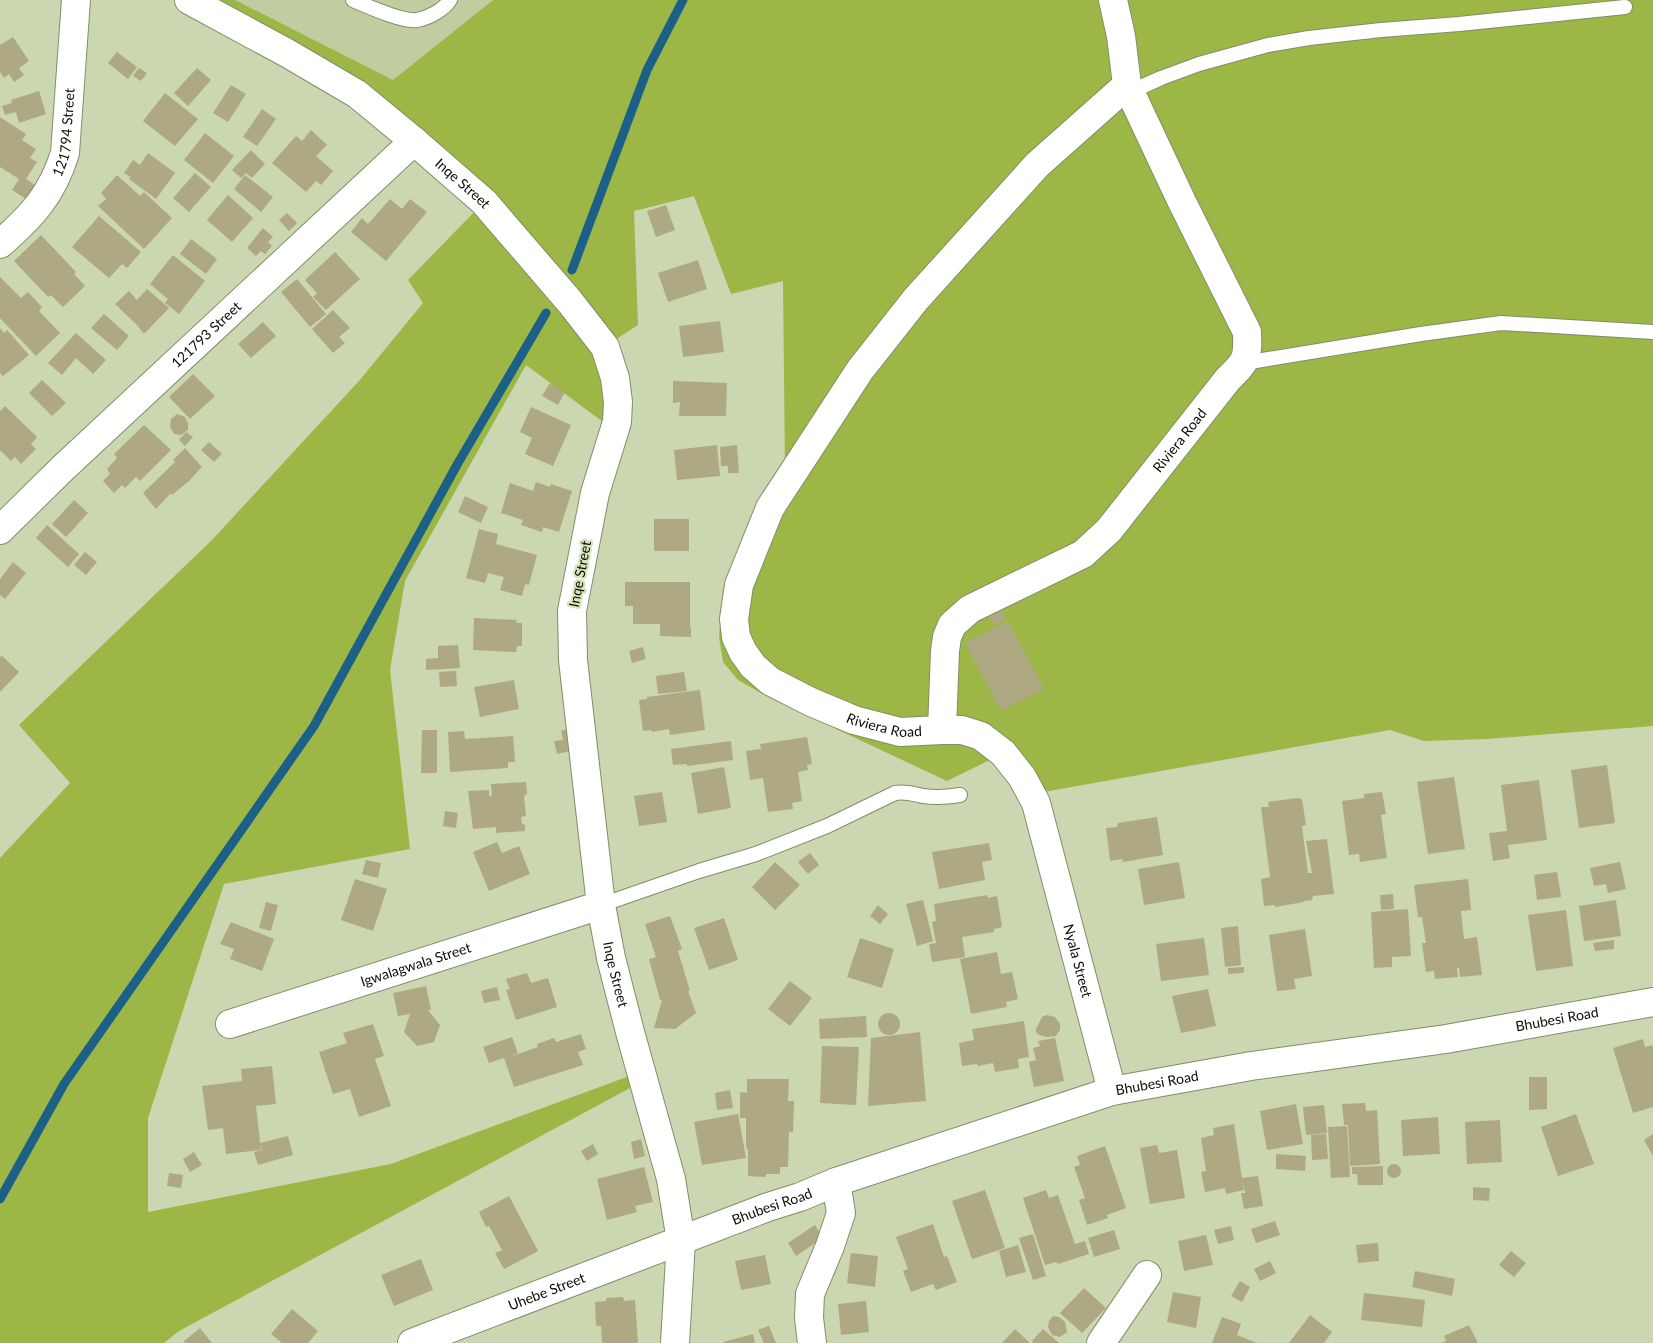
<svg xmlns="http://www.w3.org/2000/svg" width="1653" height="1343" viewBox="0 0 1653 1343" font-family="Lato,sans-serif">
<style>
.built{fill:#bfcda0}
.green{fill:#9cb745}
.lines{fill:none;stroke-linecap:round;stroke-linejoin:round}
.stream{stroke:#1d6087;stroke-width:9}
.building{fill:#aea983}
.lane-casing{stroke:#828d69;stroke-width:16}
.street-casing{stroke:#828d69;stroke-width:30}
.lane{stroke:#fff;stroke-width:14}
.street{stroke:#fff;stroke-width:28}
.labels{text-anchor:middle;stroke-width:4.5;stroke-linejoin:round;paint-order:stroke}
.street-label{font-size:14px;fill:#0a0d03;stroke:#d8e4bd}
</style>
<rect width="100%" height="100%" fill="#cbd7b0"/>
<!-- built -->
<path class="built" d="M235 0H493L393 80Z"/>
<!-- green -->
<path class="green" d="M188 0H235L393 80 493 0H1653V726L1486 739 1424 741 1390 730 1027 795 1000 755 947 781 766 696 738 680 723 662 719 637 723 590 785 472 783 281 731 294 694 196 634 211 638 325 604 347 614 430 526 365 405 581 390 670 410 849 224 884 148 1118V1212L391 1164 643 1071 645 1080 179 1331 164 1343H0V858L70 783 19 725 212 540 359 381 423 303 408 280 482 204 415 143Z"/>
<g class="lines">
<!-- stream -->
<path class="stream" d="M572 270 647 70 683 0
M0 1199 64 1084 314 726 458 463 546 313"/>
</g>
<!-- building -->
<path class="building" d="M13 37 29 61 19 68 24 75 14 82 9 74 4 78 0 72V45Z
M117 52 137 67 128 79 108 63Z
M139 68 147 73 141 81 133 76Z
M197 68 211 80 188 106 174 93Z
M231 85 246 94 228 122 213 113Z
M39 91 46 114 19 123 16 112 5 115 2 106 12 103 11 100Z
M165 93 198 119 175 146 143 121Z
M262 109 276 119 257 146 243 137Z
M0 117 26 134 22 140 36 149 30 158 37 162 26 179 35 185 26 199 12 190 19 179 0 167Z
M311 130 327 145 316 156 333 171 321 185 316 181 306 192 272 163 296 136 302 141Z
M205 133 234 156 213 183 184 160Z
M251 150 265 164 252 178 246 173 241 178 232 170Z
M148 153 175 173 156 199 129 179 131 177 124 173 133 160 140 165Z
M195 173 211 187 189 212 173 198Z
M117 175 140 196 144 192 172 218 144 249 98 206 106 199 101 193Z
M245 175 273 197 261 212 234 189Z
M228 195 253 218 232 242 207 220Z
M390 199 402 209 410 199 427 212 386 261 351 232 362 218 368 224Z
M666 205 675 230 656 237 647 211Z
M287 213 297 223 289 231 279 220Z
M99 216 141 252 127 268 122 264 109 278 72 247Z
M263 228 273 237 268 242 272 246 265 254 261 251 256 256 247 248Z
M41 235 76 272 74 274 85 286 63 307 51 295 48 297 14 261Z
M191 239 217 259 206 274 180 254Z
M335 252 360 279 326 310 313 297 317 293 305 280Z
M173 255 205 281 179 314 165 303 168 299 150 284Z
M698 260 707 289 668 302 658 273Z
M0 277 21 298 28 292 42 307 39 311 60 333 36 356 0 318Z
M297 279 326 314 310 327 281 292Z
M147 289 169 308 145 333H143L138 326 115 304 129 291 137 300Z
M333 310 350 328 339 337 345 343 333 353 312 329Z
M104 314 129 336 117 350 91 328Z
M720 321 724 352 683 357 679 326Z
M263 322 276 336 251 358 238 344Z
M0 328 4 333 7 330 29 355 3 376 0 373Z
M76 333 106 360 93 374 76 358 62 375 48 363Z
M193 374 215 396 190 419 169 397Z
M42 380 66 403 52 416 29 393Z
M673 381 727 383 726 416H679L680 402 673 403Z
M550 383 565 392 558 405 542 396Z
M5 406 37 437 31 444 36 449 21 464 15 457 11 461 0 450V411Z
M531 407 571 425 553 466 525 454 532 438 520 432Z
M177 414 185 417 188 423V430L181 435 174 434 170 427 171 419Z
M144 425 171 450 140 481 136 477 125 488 122 485 114 493 103 481 110 474 107 469 117 458 114 454Z
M186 432 193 437 185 446 179 440Z
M209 442 222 454 214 462 201 450Z
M717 445 720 476 677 480 674 450Z
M737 445 739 473H728V466H721L720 447Z
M185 448 202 467 189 481 172 495 170 494 156 509 143 493 175 462 173 460Z
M536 482 550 487 551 484 572 491 559 532 543 527 542 532 521 525 523 520 501 513 510 483 533 491Z
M465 496 488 507 481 523 458 512Z
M74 500 88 513 66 537 52 524Z
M654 519H689V551H654Z
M47 525 79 554 68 567 36 538Z
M479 529 498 534 496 544 537 555 529 585 525 584 522 596 500 590 504 577 488 573 485 583 466 578Z
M85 552 97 562 86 575 74 565Z
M13 562 26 573 5 599 0 595V579Z
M625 582H690V627H691V637L660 636V624H633V606H625Z
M1000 608 1006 619 994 625 988 614Z
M474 618 517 620 516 623H522V646H517L516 652 473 650Z
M1008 621 1044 689 1001 711 965 643Z
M458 645 460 668 426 670V659L438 658V646Z
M643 647 646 659 632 663 629 651Z
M2 656 19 672 0 692V657Z
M456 671 457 686 440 687 439 672Z
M684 672 687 691 658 694 656 676Z
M514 680 519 709 480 717 474 687Z
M700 690 705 730 670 735 669 729 652 732 651 730 643 731 639 700 647 699V697Z
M571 728V751L557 754 554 741 563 740 561 731Z
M422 730H437V773H421Z
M464 731 465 739 513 736 515 762H508V768L450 772 448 732Z
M807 737 812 764 807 765 808 770 798 772 802 801 792 803 793 809 768 812 763 778 750 780 746 751 761 749 760 744Z
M731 741 733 760 687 766V764L673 765 671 749Z
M1607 765 1615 823 1579 828 1571 770Z
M724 767 731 808 698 814 691 773Z
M1454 777 1465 849 1428 854 1417 782Z
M1539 780 1547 840 1508 845 1510 858 1493 861 1489 833 1507 831 1501 785Z
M526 782 527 794 524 796 526 816 521 817 522 824 525 825V831L496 833V827L473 829 468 791 489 790V796H492L491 784Z
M662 792 667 822 639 826 634 796Z
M1382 792 1386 814 1381 815 1387 858 1360 862 1359 854 1349 855 1342 801 1364 798V794Z
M1297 798 1302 799 1306 825 1302 826 1308 873H1312L1306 841 1327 839 1334 894 1313 896 1312 900 1303 901 1304 902 1275 907V905L1264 906 1261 879 1270 877 1261 807H1269L1268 802Z
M445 811 458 813 456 828 443 826Z
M1157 817 1163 855 1123 862 1122 859 1110 861 1106 828 1117 827 1118 823Z
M497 842 502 853 519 846 530 874 489 891 473 852Z
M989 843 992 860 982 862 985 880 939 889 932 852Z
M810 853 819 865 808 874 798 862Z
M366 860 381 863 378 878 362 874Z
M775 862 800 885 775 910 752 887Z
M1179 862 1185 898 1144 905 1138 869Z
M1620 862 1626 889 1608 893 1606 884 1594 886 1590 868Z
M1557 872 1561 897 1537 900 1534 875Z
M355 879 387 889 373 931 341 920Z
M1468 879 1471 910 1461 911 1464 939 1477 937 1482 975 1460 977 1459 968H1457L1458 977 1435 979 1434 971 1426 972 1422 943H1426L1422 917H1418L1414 885Z
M1393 894 1394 909 1381 910 1380 895Z
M987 895 988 898 997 896 1002 927 994 929V932L962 937 965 957 932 962 929 944 936 943 932 922 936 921 934 904Z
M923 900 933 941 917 946 906 904Z
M1616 900 1621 936 1584 941 1579 906Z
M266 902 278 905 271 931 259 928Z
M878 905 888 914 880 924 870 916Z
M1408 909 1411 956 1392 957V967L1374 968 1371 912Z
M1566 910 1573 966 1536 971 1528 915Z
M670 916 682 949 678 951 690 991H688L696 1013 675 1029 654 1028 662 1000H660L649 959 656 957 645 924Z
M724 918 738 960 709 970 694 928Z
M231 922 274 939 262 971 230 959 234 949 220 944Z
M1238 926 1241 965 1225 967 1221 928Z
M1305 929 1312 976 1294 979 1296 989 1277 991 1269 935Z
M860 938 894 949 882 988 847 977Z
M1204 938 1209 975 1161 981 1156 944Z
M1614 940V949L1595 951 1593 943Z
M997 952 1001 974 1012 972 1018 999 1006 1002 1007 1007 971 1014 960 959Z
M1244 967V972L1242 973 1228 974V968Z
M527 973 531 983 548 978 557 1007 516 1020 506 990 510 989 506 979Z
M790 981 812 998 790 1026 768 1009Z
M426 986 431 1010H428L440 1025 434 1042 417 1046 404 1032 410 1014 398 1016 393 993Z
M497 987 500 1000 484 1003 481 991Z
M1208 989 1216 1026 1181 1033 1172 996Z
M878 1024a11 11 0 1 1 22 0a11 11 0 1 1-22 0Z
M1047 1015 1055 1017 1060 1024V1030L1056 1036 1047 1037 1039 1035 1036 1032V1029L1042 1017Z
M866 1016 867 1037 820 1039 819 1019Z
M1024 1021 1029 1057 1018 1059 1019 1068 995 1072 993 1063 978 1066 977 1064 962 1066 959 1043 974 1040 972 1029Z
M373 1024 384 1056 375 1059 391 1106 359 1117 350 1089 333 1094 319 1052 347 1043 343 1033Z
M920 1032 926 1101 868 1106 871 1038Z
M581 1034 586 1049 578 1052 583 1065 514 1087 504 1058 489 1063 483 1047 512 1037 518 1053 512 1056 538 1047 537 1044 554 1038 556 1042Z
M1055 1038 1064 1081 1034 1087 1029 1062 1036 1060 1033 1048 1040 1046 1038 1041Z
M1643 1039 1645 1047 1652 1045 1653 1047V1107L1633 1113 1613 1048Z
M822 1046 859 1047 856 1105 820 1103Z
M272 1066 276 1104 256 1106 261 1150 226 1154 223 1128 208 1130 202 1086 242 1081 241 1069Z
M1529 1077H1547V1109L1529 1110Z
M747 1079H789L788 1101H794L793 1132H789L788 1167H780V1174H766V1177L748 1176V1150L746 1147V1118H740V1092L747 1093Z
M730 1090 733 1108 717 1110 715 1093Z
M1365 1103 1366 1111 1377 1110 1380 1164 1350 1166 1348 1125H1344L1342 1104Z
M1296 1104 1303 1144 1267 1150 1260 1111Z
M1324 1105 1327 1133 1306 1135 1303 1107Z
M738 1114 746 1158 702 1165 694 1122Z
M1576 1114 1594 1164 1558 1176 1541 1127Z
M1438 1117 1440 1154 1403 1156 1401 1120Z
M1500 1120 1502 1162 1467 1164 1465 1122Z
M1234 1124 1242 1178 1258 1176 1263 1206 1244 1209 1241 1193H1245L1243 1180 1244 1190 1226 1194 1225 1188 1205 1192 1201 1172 1206 1171 1201 1138 1214 1135 1213 1128Z
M1347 1126 1350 1177 1331 1178 1328 1127Z
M1326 1134 1328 1159 1312 1160 1311 1135Z
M1653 1134V1156L1644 1140Z
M288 1136 293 1155 258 1165 254 1152 262 1150 260 1143Z
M641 1139 645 1156 634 1159 631 1142Z
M593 1144 598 1154 587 1161 581 1151Z
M1157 1145 1159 1153 1177 1150 1185 1198 1150 1204 1140 1148Z
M1105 1146 1126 1208 1107 1215 1108 1218 1087 1225 1079 1200 1085 1198 1074 1167 1080 1165 1077 1156Z
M194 1152 202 1165 190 1172 183 1159Z
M1276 1154 1306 1156 1305 1171 1276 1169Z
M1387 1171a7 7 0 1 1 14 0a7 7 0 1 1-14 0Z
M1383 1166V1185H1358L1357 1174H1352V1167Z
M644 1167 653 1202 635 1206 637 1212 607 1220 597 1179Z
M169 1173 183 1175 181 1188 167 1186Z
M1473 1187 1490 1188 1489 1201 1473 1200Z
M985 1190 1005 1248 972 1259 952 1201Z
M1046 1190 1049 1198 1058 1195 1075 1244 1085 1241 1089 1254 1058 1264 1056 1262 1045 1265 1023 1198Z
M509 1196 538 1251 504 1269 495 1253 502 1250 489 1226 486 1227 479 1212Z
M1275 1221 1280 1235 1256 1243 1251 1229Z
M933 1224 944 1257 947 1256 957 1282 936 1290 933 1284 911 1292 903 1271 908 1269 896 1237Z
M815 1225 823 1238 796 1256 788 1243Z
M1231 1226 1234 1240 1218 1244 1214 1230Z
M1114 1230 1120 1249 1094 1257 1088 1238Z
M1033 1234 1046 1276 1033 1280 1019 1238Z
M1206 1235 1213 1265 1184 1271 1178 1241Z
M1378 1243 1379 1261 1358 1263 1356 1245Z
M1018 1245 1026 1272 1006 1277 999 1251Z
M1511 1251 1526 1263 1514 1277 1499 1265Z
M851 1253 878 1256 875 1287 847 1283Z
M765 1255 771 1284 741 1290 735 1261Z
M421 1259 433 1290 394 1306 381 1275Z
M1270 1261 1276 1273 1260 1281 1254 1269Z
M1415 1271 1455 1279 1452 1296 1412 1287Z
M1240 1281 1250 1287 1242 1302 1231 1296Z
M1084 1288 1106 1308 1082 1333 1060 1313Z
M1173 1292 1201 1297 1196 1328 1167 1322Z
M1364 1293 1425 1300 1422 1327 1361 1320Z
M623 1297 624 1301 635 1300 638 1343H602L601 1326H596L595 1302 606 1301V1298Z
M866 1301 869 1332 841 1335 838 1304Z
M292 1309 318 1331 308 1343H282L271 1334Z
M1310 1315 1332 1332 1324 1343H1289Z
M1053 1316 1059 1317 1065 1322 1067 1332 1060 1337 1052 1335 1048 1327 1049 1321Z
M1222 1317 1241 1324 1237 1335 1257 1343H1212Z
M1469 1325 1478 1343H1441L1446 1341 1444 1336Z
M769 1326 776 1343H764L758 1330Z
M200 1328 212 1343H185L184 1341Z
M1015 1329 1030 1343H1002Z
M1043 1329 1059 1343H1033L1032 1341Z
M753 1334 755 1343H724L723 1342Z"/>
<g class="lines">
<defs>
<path id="lane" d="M353 0C367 6 402 22 417 20 428 18 444 10 450 0
M1130 92 1161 78 1199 64 1268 45 1309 38 1381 30 1459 24 1625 7
M1244 363 1421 334 1501 323 1653 332
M601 905 699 871 756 854 827 826 895 793C906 791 913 794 923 796 936 798 948 797 960 795"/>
<g id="street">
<path id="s1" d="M189 0 287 53 357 94 414 141 484 202 570 302 605 347 615 378 618 402 617 422 595 493 572 611 573 660 601 905 611 958 630 1032 671 1179 681 1241 675 1343"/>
<path id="s2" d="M1113 0 1121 36 1127 85 1037 165 916 299 860 370 770 508 739 585 734 619 736 637 743 652 753 666 770 681 811 702 854 720 900 732 942 730 945 651 947 637 952 625 970 609 1083 554 1109 530 1228 379C1247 361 1248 358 1247 332L1182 202 1127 85"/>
<path id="s3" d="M0 244C32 216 52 195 65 153L76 0"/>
<path id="s4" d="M0 530 62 469 414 141"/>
<path id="s5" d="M942 730H962L981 736 1003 753 1022 777 1036 803 1112 1091"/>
<path id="s6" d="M230 1024 601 905"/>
<path id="s7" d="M412 1343 768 1207 800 1197 836 1182 1112 1091 1251 1066 1446 1039 1653 1002"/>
<path d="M812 1343 809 1318 810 1294 830 1246 841 1213 836 1182"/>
<path d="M1101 1343 1147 1275"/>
</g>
</defs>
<!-- lane casing -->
<use href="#lane" class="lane-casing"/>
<!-- street casing -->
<use href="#street" class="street-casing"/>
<!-- lane -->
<use href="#lane" class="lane"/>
<!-- street -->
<use href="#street" class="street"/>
</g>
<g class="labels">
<!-- street labels -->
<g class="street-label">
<text dy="5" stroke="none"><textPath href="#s3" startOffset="134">121794 Street</textPath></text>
<text dy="5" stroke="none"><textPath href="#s1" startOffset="331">Inqe Street</textPath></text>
<text dy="5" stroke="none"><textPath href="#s4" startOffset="284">121793 Street</textPath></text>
<text dy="5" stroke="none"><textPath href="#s2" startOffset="1422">Riviera Road</textPath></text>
<text transform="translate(580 574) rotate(-79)" y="5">Inqe Street</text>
<text dy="5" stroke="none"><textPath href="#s2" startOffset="958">Riviera Road</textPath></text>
<text dy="5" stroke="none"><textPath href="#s5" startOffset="291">Nyala Street</textPath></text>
<text dy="5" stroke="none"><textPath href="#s6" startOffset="195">Igwalagwala Street</textPath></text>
<text dy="5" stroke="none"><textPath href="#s1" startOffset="1186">Inqe Street</textPath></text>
<text dy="5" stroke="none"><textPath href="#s7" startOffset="1195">Bhubesi Road</textPath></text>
<text dy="5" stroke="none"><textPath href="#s7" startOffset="790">Bhubesi Road</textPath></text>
<text dy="5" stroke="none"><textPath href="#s7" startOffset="385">Bhubesi Road</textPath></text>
<text dy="5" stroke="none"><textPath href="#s7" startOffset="144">Uhebe Street</textPath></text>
</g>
</g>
</svg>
